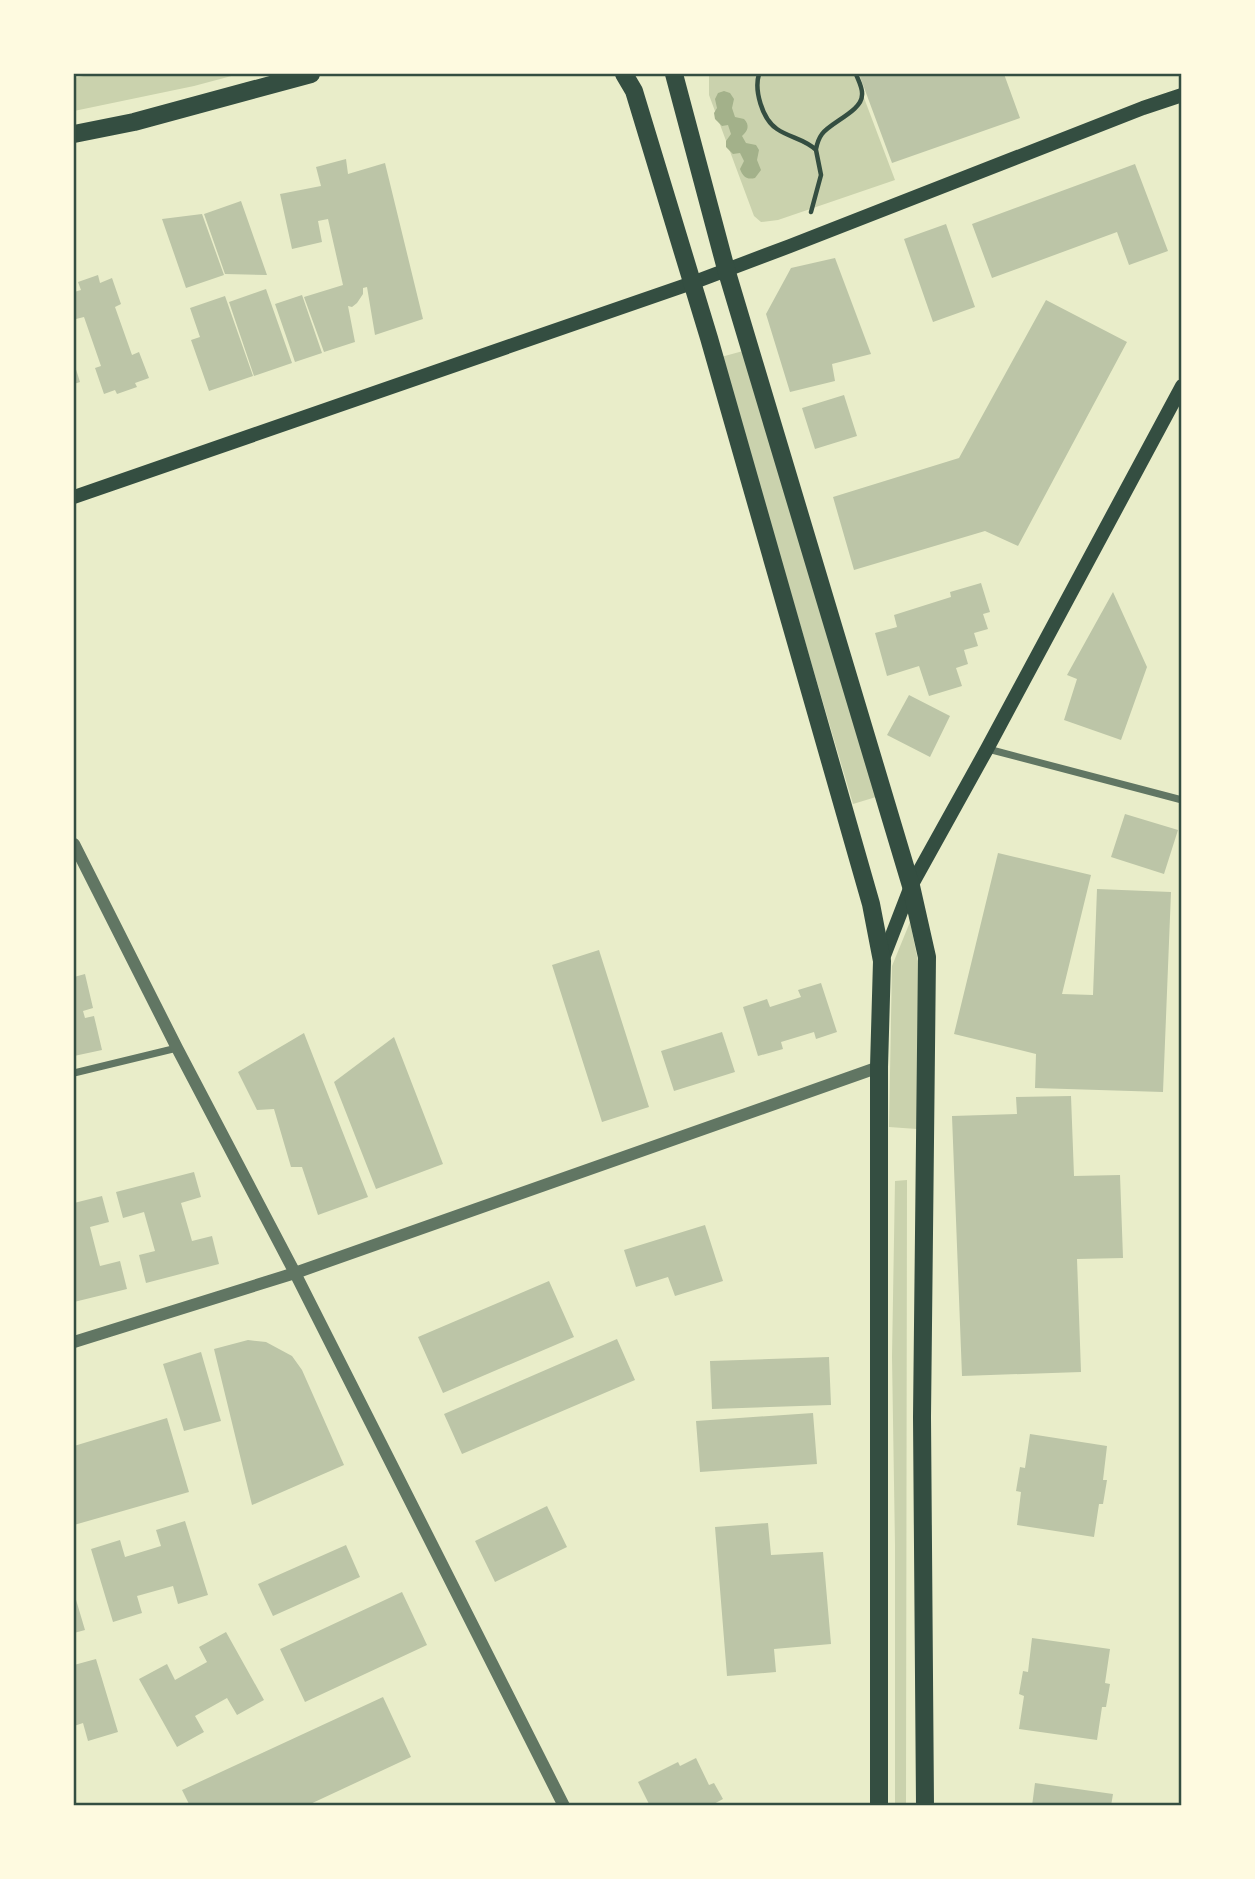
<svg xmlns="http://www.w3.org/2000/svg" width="1255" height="1879" viewBox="0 0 1255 1879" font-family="'DejaVu Sans',sans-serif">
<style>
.green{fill:#cad2ad}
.water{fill:#a3b18a}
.building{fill:#bcc5a7}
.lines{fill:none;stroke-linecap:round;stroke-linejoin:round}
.path{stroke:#344e41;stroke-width:4.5}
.minor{stroke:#617663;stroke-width:7}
.tertiary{stroke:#617663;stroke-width:12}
.secondary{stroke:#344e41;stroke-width:14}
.primary{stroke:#344e41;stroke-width:18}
.neatline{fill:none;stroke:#344e41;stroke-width:2.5}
</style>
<rect width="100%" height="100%" fill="#e9edc9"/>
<!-- green -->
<path class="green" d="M93 74H239L194 86 74 111V78Z
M709 74H855L895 180 778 220 761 222 754 216 709 95Z
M743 351 876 797 853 804 721 357Z
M910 922 920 971 917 1129 889 1127 892 966Z
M907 1180 906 1805 895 1806V1545L892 1357 895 1181Z"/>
<!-- water -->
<path class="water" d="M724 91 730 93 734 99 732 108 735 117 744 119C750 125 748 131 742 136L746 143 756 145 759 150 757 160 761 170 755 178C747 180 743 177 740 169L744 161 740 153 733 154 726 147V141L731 134 728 125 722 126 715 119 714 113 717 108 715 99 718 93Z"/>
<!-- building -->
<path class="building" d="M859 74H1004L1020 118 892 163Z
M346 159 348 174 385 163 423 319 375 335 367 287 363 288V294L357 303 352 307 348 306 355 342 324 352 304 297 343 285 328 219 318 221 322 242 292 249 280 194 321 186 316 167Z
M1135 164 1168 251 1129 265 1117 232 992 278 972 224Z
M241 201 267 275 225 274 204 214Z
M202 214 224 275 186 288 162 219Z
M946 224 975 307 933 322 904 239Z
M835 258 871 354 832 364 835 381 790 392 766 314 791 268Z
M98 275 100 283 112 278 121 304 115 307 132 355 139 352 149 378 135 383 137 387 117 394 115 390 104 394 95 368 101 366 84 317 76 319 74 312V292L81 290 78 282Z
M266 289 292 363 254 376 229 302Z
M302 295 322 353 295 362 275 304Z
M225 296 253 376 209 391 191 340 200 337 190 308Z
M1046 300 1127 342 1018 546 985 531 854 570 833 497 959 458Z
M74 363 80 382 74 384Z
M844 395 857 436 815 449 802 408Z
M981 583 990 612 983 614 988 629 974 633 978 646 964 650 968 664 956 668 962 686 929 696 919 666 887 676 875 633 897 627 894 615 951 597 950 592Z
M1113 592 1147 667 1121 740 1064 720 1077 679 1067 675Z
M909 695 950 716 930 757 887 735Z
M1125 814 1178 830 1164 874 1111 857Z
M998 853 1091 875 1062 994 1093 995 1097 889 1171 892 1163 1092 1035 1088 1036 1054 954 1034Z
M599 950 649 1107 602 1122 552 965Z
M85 974 93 1008 83 1011 85 1018 94 1016 102 1050 74 1056V977Z
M821 983 837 1032 816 1039 814 1032 781 1042 783 1049 758 1056 743 1007 767 999 770 1007 801 997 798 990Z
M722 1032 735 1072 674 1091 661 1051Z
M304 1033 368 1197 318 1215 302 1167H291L274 1109 257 1110 238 1072Z
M394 1037 443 1164 376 1189 334 1082Z
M1071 1096 1074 1176 1120 1175 1123 1258 1077 1259 1081 1372 962 1376 952 1116 1017 1114 1016 1097Z
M194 1172 201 1197 181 1203 192 1241 212 1236 219 1264 146 1283 139 1255 155 1251 144 1212 123 1218 116 1192Z
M102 1196 109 1222 90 1227 100 1266 120 1261 127 1289 74 1302V1203Z
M705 1225 723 1281 675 1296 668 1277 636 1287 624 1250Z
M549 1281 574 1337 443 1393 418 1337Z
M617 1339 635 1380 462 1454 444 1414Z
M248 1340 266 1342 292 1356 302 1370 344 1465 252 1505 214 1349Z
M201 1352 221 1421 184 1431 163 1364Z
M829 1357 831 1405 712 1409 710 1361Z
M813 1413 817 1464 700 1472 696 1421Z
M167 1418 189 1492 74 1525V1446Z
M1030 1434 1107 1446 1103 1480H1107L1103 1504H1099L1094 1537 1017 1525 1021 1492 1016 1491 1020 1467 1025 1468Z
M547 1506 567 1547 495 1582 475 1541Z
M185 1521 208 1595 178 1604 173 1586 137 1596 142 1613 113 1622 91 1549 120 1540 125 1557 161 1546 156 1530Z
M768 1523 771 1555 823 1552 831 1644 774 1649 776 1672 727 1676 715 1527Z
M346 1545 360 1577 273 1616 258 1584Z
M402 1592 427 1645 305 1702 280 1649Z
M74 1593 85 1630 74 1633Z
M226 1632 264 1700 237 1715 227 1698 195 1716 204 1732 177 1747 139 1679 167 1664 175 1680 207 1662 199 1647Z
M1032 1638 1110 1649 1105 1683 1110 1684 1106 1707H1102L1097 1740 1019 1729 1024 1696 1019 1694 1023 1671 1028 1672Z
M96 1659 118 1732 88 1741 83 1723 74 1726V1665Z
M383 1697 411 1757 306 1806H190L182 1790Z
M696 1758 709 1785 714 1783 723 1799 710 1806H650L638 1782 678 1762 680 1766Z
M1035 1783 1113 1794 1111 1806H1032Z"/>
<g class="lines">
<!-- path -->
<path class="path" d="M759 74C754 90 762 119 777 129 790 138 805 139 816 150L821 175 811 212
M816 149C817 144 819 138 822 134 831 122 862 111 862 95 863 88 858 80 856 74"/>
<!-- minor -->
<path class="minor" d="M988 749 1182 800
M74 1073 177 1048"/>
<!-- tertiary -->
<path class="tertiary" d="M74 844 177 1048 295 1273 564 1806
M74 1342 295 1273 879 1067"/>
<!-- secondary -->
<path class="secondary" d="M74 497 692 283 790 246 1143 108 1182 95
M882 961 911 886 987 749 1182 386"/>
<!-- primary -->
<path class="primary" d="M624 74 634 91 709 338 871 904 882 961 879 1067V1806
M674 74 726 269 911 886 927 957 922 1417 925 1806
M74 134 134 122 311 74"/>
</g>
<!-- border -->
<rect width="1255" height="1879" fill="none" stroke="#fefae0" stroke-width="150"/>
<rect x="75" y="75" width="1105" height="1729" class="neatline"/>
</svg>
